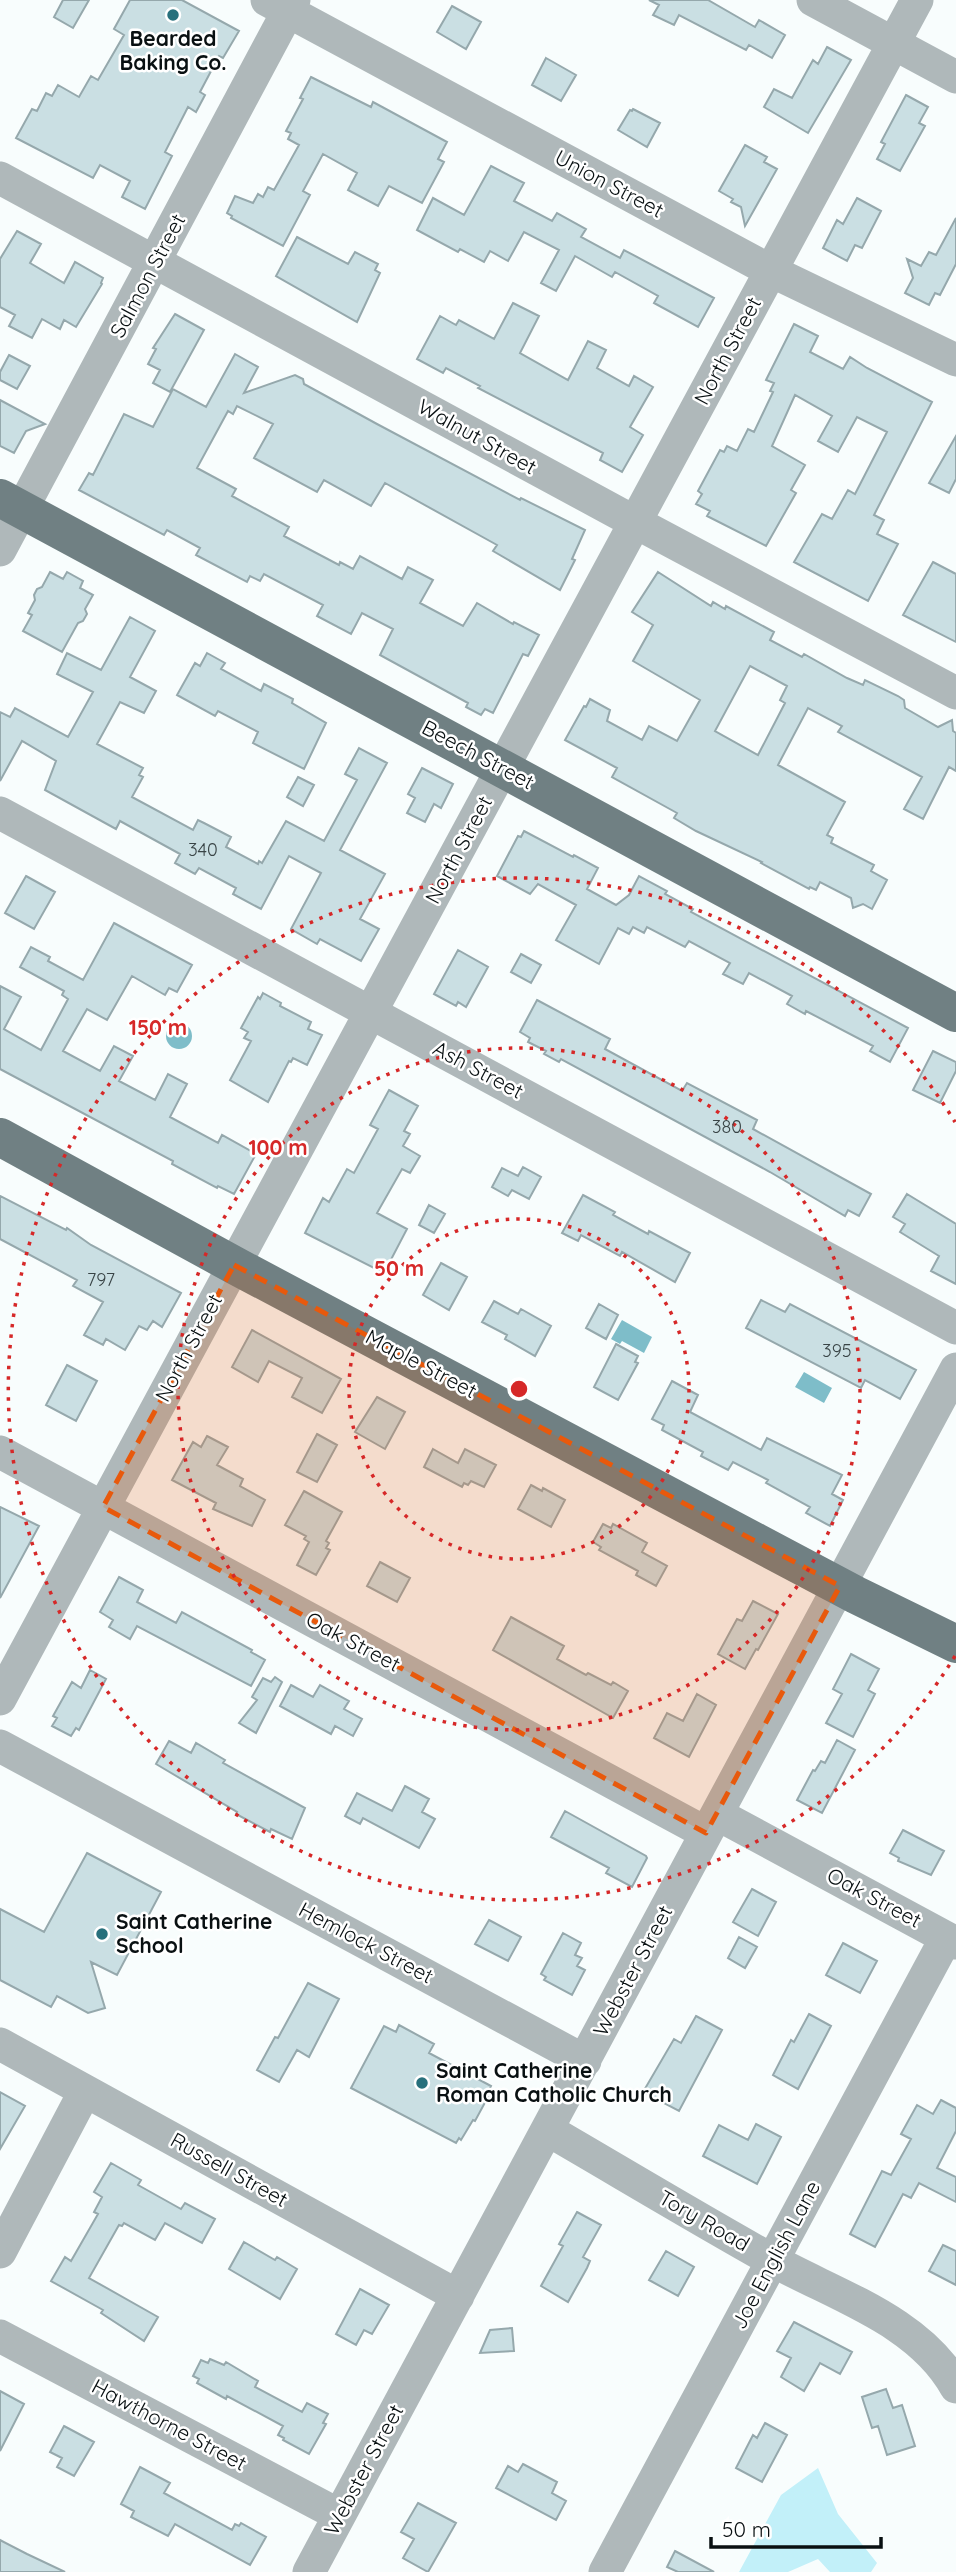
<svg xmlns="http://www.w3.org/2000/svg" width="956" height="2572" viewBox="0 0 956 2572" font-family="Quicksand,sans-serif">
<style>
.green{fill:#c2f0f9}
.water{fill:#7ebdc9}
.building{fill:#cadfe3;stroke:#95a8ac;stroke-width:2;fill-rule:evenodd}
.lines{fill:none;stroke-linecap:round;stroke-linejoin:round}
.minor{stroke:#afb8ba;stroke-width:33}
.major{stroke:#708083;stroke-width:38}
.marked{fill:#e8590c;fill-opacity:0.2;stroke:#e8590c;stroke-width:5;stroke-dasharray:14 9;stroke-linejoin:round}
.ring{fill:none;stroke:#d62828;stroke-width:3.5;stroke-dasharray:3.5 7}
.poi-dot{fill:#28707c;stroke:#fff;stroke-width:2.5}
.labels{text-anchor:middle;stroke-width:5;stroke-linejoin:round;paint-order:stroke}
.number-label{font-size:18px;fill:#394446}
.poi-label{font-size:21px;font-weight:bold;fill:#091012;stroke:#fff;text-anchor:start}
.street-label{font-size:21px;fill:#091012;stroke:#fff}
.centre{fill:#d62828;stroke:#fff;stroke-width:3.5}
.ring-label{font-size:21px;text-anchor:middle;font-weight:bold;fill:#d62828;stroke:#fff;stroke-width:5;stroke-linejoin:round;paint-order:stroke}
</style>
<rect width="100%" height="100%" fill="#f8fdfd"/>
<!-- green -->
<path class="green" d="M818 2468 838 2514 877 2563 871 2572H830L818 2559 788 2572H739L781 2495Z"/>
<!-- water -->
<path class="water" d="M166 1036a13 13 0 1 1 26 0a13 13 0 1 1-26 0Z
M622 1320 652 1337 644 1353 622 1341 620 1344 611 1339Z
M804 1372 832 1388 824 1403 795 1387Z"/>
<!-- building -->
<path class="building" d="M63 0H89L73 28 54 17Z
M130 0H182L239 31 223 58 219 56 200 92 205 95 196 112 188 107 165 152 172 156 145 209 122 197 130 181 100 165 93 178 16 138 32 109 37 111 46 93 52 96 58 85 79 97 91 76 98 80 124 35 114 29Z
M649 0H708L755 27 759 20 785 35 772 58 749 45 746 50 679 15 674 25 653 15 659 5Z
M452 6 481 22 466 49 437 32Z
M827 47 851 60 808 133 764 107 774 89 792 98 813 60 818 64Z
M546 58 576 75 561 101 532 85Z
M311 77 371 107 373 102 447 142 438 159 444 162 422 203 389 186 378 206 348 190 357 173 323 154 303 191 310 195 283 246 231 218 232 216 227 213 235 196 253 203 258 194 263 197 268 187 274 190 299 145 288 139 291 133 286 131 303 99 300 98Z
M906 95 928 107 919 123 925 126 900 171 877 159 885 144 881 142Z
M633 109 660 123 647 147 618 130 630 110 632 111Z
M745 145 767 157 764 162 777 169 745 226 741 207 731 202 733 199 719 191Z
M491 166 524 183 514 201 552 221 557 213 586 229 581 237 620 258 624 250 714 298 698 327 654 303 658 296 615 272 612 277 575 256 556 291 541 283 559 250 524 232 508 261 490 251 484 262 460 249 458 252 417 230 433 198 464 215Z
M857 198 881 211 862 248 855 245 847 261 823 248 837 220 843 224Z
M956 218V264L940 295 935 293 929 305 905 293 913 278 907 259 921 266 929 252 936 255Z
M17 231 41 244 30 263 64 283 75 262 103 278 101 283 102 284 76 327 64 320 60 329 42 319 32 338 9 326 15 315 0 307V259Z
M297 237 348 264 355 252 378 264 375 270 380 273 357 322 276 276Z
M513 303 539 316 520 353 568 380 588 341 606 350 597 368 629 386 634 376 653 387 630 427 643 435 622 472 600 460 603 453 478 388 480 386 446 368 443 373 417 359 440 316 456 325 459 320 494 339Z
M175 314 204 330 170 392 153 383 160 370 148 364 156 349 153 348Z
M794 324 818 336 810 352 843 369 850 357 867 368 932 402 874 515 884 520 877 534 898 544 868 601 794 562 822 514 832 519 848 490 855 494 887 432 857 417 838 452 818 441 832 416 795 395 772 446 805 465 791 490 796 493 766 546 707 516 710 511 696 504 702 494 698 491 720 450 724 452 727 446 737 451 748 429 754 432 773 392 770 391 774 383 766 380Z
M235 354 258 367 244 393 295 375 303 379 304 384 377 424 520 500 521 498 585 530 572 559 575 560 560 590 493 551 497 545 385 483 371 506 324 480 317 492 254 458 273 424 237 406 233 414 228 411 197 468 236 489 232 496 289 527 284 536 339 565 340 562 353 569 360 556 402 579 408 567 433 580 420 603 463 626 477 603 513 624 514 622 539 635 528 656 523 654 493 713 485 709 481 715 466 707 468 703 380 655 393 629 362 613 351 634 317 616 323 605 264 574 260 581 250 576 247 582 196 555 200 548 167 530 164 535 79 490 89 473 93 475 124 414 153 427 173 389 206 407Z
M9 355 30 366 17 389 0 380V372Z
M0 400 45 424 26 431 14 453 0 446Z
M956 436V479L949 493 929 483Z
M933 562 956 574V642L903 615Z
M50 572 63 579 67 572 83 581 80 588 93 595 85 609 87 614 83 621 78 623 62 652 23 631 32 615 28 613 35 600 34 595 37 589 42 587Z
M658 572 711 606 713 602 725 609 726 606 774 632 770 640 802 657 804 654 847 678 863 685 865 680 898 696 904 700 905 708 938 727 952 720 953 731 956 733V771L949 767 923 819 904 809 922 777 838 732 842 726 808 708 778 765 845 802 827 835 833 838 831 843 874 865 871 871 887 880 872 909 863 904 853 908 851 898 820 882 816 890 810 887 809 889 761 863 762 862 696 831 674 818 677 813 612 777 617 768 565 740 584 706 586 707 590 699 610 710 607 721 642 740 649 726 677 741 700 700 633 661 653 625 632 612ZM750 666 787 686 780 700 785 703 758 755 715 731Z
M130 617 155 631 130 677 156 691 144 713 120 702 97 744 143 768 139 775 143 777 132 797 193 830 198 820 204 823 231 837 226 847 258 864 259 861 262 863 286 821 324 841 357 780 345 774 359 748 387 763 340 850 385 874 360 919 379 929 361 961 320 939 317 944 291 929 321 873 289 856 261 909 233 894 236 888 199 868 195 874 175 863 180 854 120 821 116 829 45 790 56 761 22 741 0 781V712L10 717 15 708 68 737 93 692 57 674 67 653 101 670Z
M207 653 225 663 221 669 261 691 264 684 293 699 292 703 326 723 304 769 253 743 258 732 218 711 215 716 177 695 195 663 200 666Z
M422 768 453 784 441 808 434 804 425 822 407 813 415 798 408 794Z
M298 777 314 785 303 806 287 797Z
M524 831 573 857 574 855 598 868 587 889 616 905 629 895 639 876 667 891 665 894 693 909 691 912 908 1028 890 1062 870 1051 873 1046 806 1011 805 1014 787 1004 792 996 749 973 743 984 723 974 730 963 689 941 685 947 647 927 644 933 633 927 629 934 618 928 599 964 556 940 576 905 538 884 530 894 497 876 518 836 521 837Z
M26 876 55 892 34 929 5 913Z
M114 923 192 965 177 992 169 988 165 995 132 976 107 1020 87 1009 63 1051 100 1071 114 1046 133 1056 119 1081 155 1100 168 1074 187 1084 170 1117 218 1143 222 1135 256 1154 234 1194 218 1186 217 1188 172 1164 173 1161 0 1069V986L21 997 4 1029 41 1050 68 999 62 995 64 991 20 967 31 947 50 957 48 961 83 980Z
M458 950 488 967 466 1007 458 1002 456 1006 434 994Z
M521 954 541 965 531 983 511 972Z
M263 993 281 1003 280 1006 311 1022 308 1029 322 1035 307 1065 293 1058 291 1062 289 1061 268 1102 230 1080 251 1041 244 1038 248 1032 241 1028 258 997 260 999Z
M537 1000 610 1039 605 1049 682 1091 687 1083 757 1120 753 1129 871 1194 859 1216 848 1210 845 1216 770 1172 561 1059 559 1062 544 1054 546 1051 528 1042 530 1038 520 1032Z
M933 1051 956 1062V1071L940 1103 913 1090Z
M389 1090 418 1106 404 1131 410 1134 403 1146 420 1156 410 1173 402 1169 377 1213 407 1229 384 1273 305 1233 323 1198 329 1202 347 1169 354 1173 378 1129 370 1125Z
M523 1167 541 1177 529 1199 512 1190 508 1196 492 1187 502 1168 518 1176Z
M907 1194 956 1224V1284L931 1271 939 1256 900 1232 905 1224 893 1217Z
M583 1195 615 1212 613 1215 648 1234 649 1231 690 1253 675 1282 622 1252 620 1256 581 1235 578 1241 562 1233Z
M0 1196 66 1230 67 1228 91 1245 181 1293 162 1327 153 1321 147 1330 139 1326 125 1350 106 1339 103 1345 84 1335 103 1302 73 1286 77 1280 0 1239Z
M429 1205 445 1214 434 1233 419 1225Z
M441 1263 467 1277 449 1310 423 1295Z
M761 1300 785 1312 790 1304 916 1370 900 1399 865 1380 861 1388 746 1328Z
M494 1301 518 1314 521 1309 551 1326 535 1356 505 1339 507 1335 482 1322Z
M599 1304 618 1315 606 1339 586 1328Z
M252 1330 341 1379 322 1413 292 1397 302 1378 269 1361 258 1382 232 1367Z
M616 1344 638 1356 635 1362 638 1363 618 1400 594 1387Z
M67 1365 97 1381 76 1421 46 1405Z
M672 1381 698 1395 690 1412 761 1450 767 1438 842 1475 832 1494 843 1500 830 1526 806 1513 810 1507 766 1483 768 1480 733 1462 728 1470 701 1456 703 1452 662 1430 664 1425 652 1419Z
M377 1397 405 1412 385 1449 355 1432Z
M317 1434 337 1445 317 1482 297 1472Z
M207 1436 228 1447 217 1465 243 1479 240 1486 265 1500 252 1526 213 1509 216 1503 172 1480 193 1442 201 1447Z
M433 1449 458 1463 465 1449 496 1465 484 1487 471 1481 468 1485 464 1483 462 1487 424 1467Z
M531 1485 542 1491 543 1488 565 1500 551 1527 518 1509Z
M304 1491 342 1512 326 1541 329 1543 326 1548 330 1550 316 1575 297 1565 309 1542 304 1539 306 1536 285 1525Z
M0 1507 39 1526 0 1598Z
M603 1524 611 1528 613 1524 647 1543 642 1552 667 1566 656 1586 636 1575 638 1571 599 1550 601 1547 593 1542Z
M380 1562 410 1578 397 1602 367 1586Z
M119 1577 143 1590 137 1602 176 1623 182 1612 252 1650 251 1652 265 1660 251 1686 137 1626 130 1639 109 1627 113 1620 100 1612Z
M753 1601 778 1614 758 1650 756 1649 745 1669 718 1654 737 1619 742 1621Z
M511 1617 564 1646 557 1659 586 1675 588 1673 611 1685 613 1682 628 1691 613 1718 493 1650Z
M851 1654 879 1669 868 1690 875 1694 853 1737 826 1723 842 1694 833 1689Z
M90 1670 106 1679 79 1730 76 1728 71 1736 52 1726 57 1718 53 1716 72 1682 81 1688Z
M275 1677 282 1682 256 1733 239 1723 257 1700 252 1697 263 1678 271 1682Z
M291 1685 313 1697 320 1685 349 1701 344 1709 362 1719 353 1736 335 1726 331 1734 280 1706Z
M697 1694 716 1705 689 1757 654 1738 667 1713 683 1721Z
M837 1740 855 1750 822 1813 797 1800 813 1770 815 1771 821 1761 825 1763Z
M169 1741 191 1753 196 1743 225 1760 223 1763 305 1808 292 1839 271 1829 270 1832 236 1814 237 1812 156 1764Z
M405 1786 429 1799 422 1812 435 1819 419 1848 363 1818 360 1824 345 1816 357 1793 392 1811Z
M565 1811 646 1856 647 1858 632 1887 606 1873 609 1868 551 1837Z
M903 1830 944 1851 931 1875 898 1861 899 1858 890 1853Z
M87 1853 161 1892 117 1975 91 1962 105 2008 88 2013 57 1996 51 2007 0 1980V1909L44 1932Z
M752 1889 776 1902 758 1936 733 1922Z
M489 1920 521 1937 508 1961 475 1944Z
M563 1933 581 1943 575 1955 582 1958 577 1966 585 1970 572 1995 544 1980 546 1977 541 1974Z
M739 1937 757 1947 745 1968 728 1958Z
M843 1943 877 1961 860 1993 826 1975Z
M308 1983 339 1999 309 2057 297 2050 279 2082 257 2070 275 2037 278 2038Z
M809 2014 831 2026 798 2089 773 2075 791 2040 794 2042Z
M696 2016 722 2030 679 2111 643 2092 674 2039 681 2043Z
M399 2025 434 2044 429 2053 491 2086 486 2096 488 2097 475 2121 473 2120 461 2140 459 2138 456 2143 351 2088 384 2026 396 2032Z
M0 2092 25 2106 0 2149Z
M941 2100 956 2108V2131L937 2168 956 2177V2202L919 2183 911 2198 903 2194 875 2247 850 2234 882 2171 891 2175 911 2139 901 2134 917 2105 933 2114Z
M756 2124 781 2137 757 2184 703 2156 719 2125 748 2140Z
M111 2163 141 2180 138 2185 181 2209 185 2203 215 2219 202 2243 165 2223 155 2240 124 2223 122 2226 119 2225 89 2278 158 2317 144 2341 101 2313 103 2310 51 2281 65 2257 71 2261 98 2214 94 2212 102 2197 94 2192Z
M577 2212 601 2225 583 2257 590 2261 587 2268 568 2302 541 2286 563 2246 559 2244Z
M244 2242 275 2260 277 2257 297 2269 280 2299 229 2269Z
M943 2245 956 2251V2285L929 2271Z
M666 2251 694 2267 678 2296 649 2280Z
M360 2289 389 2305 372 2334 364 2330 356 2345 336 2334Z
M794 2322 852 2352 840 2374 820 2363 804 2391 781 2377 791 2358 777 2351Z
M512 2328 514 2351 480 2353 490 2330Z
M210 2359 224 2365 226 2362 258 2381 255 2387 302 2412 307 2403 328 2414 323 2423 326 2424 309 2454 283 2440 284 2438 278 2435 283 2426 227 2396 226 2399 197 2383 199 2379 193 2376 201 2360 208 2363Z
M886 2389 893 2408 902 2405 915 2446 887 2455 878 2426 872 2428 862 2397Z
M0 2391 24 2404 0 2451Z
M765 2423 787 2435 762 2482 736 2468 753 2435 757 2438Z
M64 2426 94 2442 74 2476 57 2467 62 2458 50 2452Z
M523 2464 557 2482 552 2493 566 2501 556 2520 496 2488 508 2466 518 2472Z
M140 2467 170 2483 164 2493 232 2530 235 2524 239 2526 241 2523 266 2537 250 2565 175 2524 168 2536 131 2517 134 2511 121 2504Z
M418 2503 456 2523 428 2572 403 2558 414 2539 401 2532Z
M0 2540 27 2554 65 2572H0Z
M675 2551 714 2572H678L667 2567Z"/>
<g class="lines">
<!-- minor -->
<path class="minor" d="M267 0 771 271 956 360
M813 0 956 77
M0 178 618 513 956 693
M0 550 294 0
M0 813 956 1328
M0 1452 706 1833
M0 1699 917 0
M0 1746 585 2061
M717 1814 956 1943
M0 2044 458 2296
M548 2130C622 2173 695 2217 770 2259 834 2295 919 2320 956 2387
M0 2252 85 2091
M0 2336 339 2515
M309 2572 956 1369
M605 2572 946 1938"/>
<!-- major -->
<path class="major" d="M0 498 956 1013
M0 1137 234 1265 856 1595 956 1644"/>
</g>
<!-- marked area -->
<path class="marked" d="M234 1265 840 1586 706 1833 103 1507Z"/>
<!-- distance rings -->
<g class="ring">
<circle cx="519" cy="1389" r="170"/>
<circle cx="519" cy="1389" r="341"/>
<path d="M955 1656A511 511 0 1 1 955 1122"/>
</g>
<!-- markers -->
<g class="poi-dot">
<circle cx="173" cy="15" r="7"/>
<circle cx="102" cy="1934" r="7"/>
<circle cx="422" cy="2083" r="7"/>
</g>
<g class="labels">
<!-- number labels -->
<g class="number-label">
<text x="203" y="856">340</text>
<text x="727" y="1133">380</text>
<text x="101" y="1286">797</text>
<text x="837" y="1357">395</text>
</g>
<!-- poi labels -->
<g class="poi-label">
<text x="173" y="46" text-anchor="middle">Bearded<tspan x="173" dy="24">Baking Co.</tspan></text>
<text x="116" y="1929">Saint Catherine<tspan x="116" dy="24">School</tspan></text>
<text x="436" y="2078">Saint Catherine<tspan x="436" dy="24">Roman Catholic Church</tspan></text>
</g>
<!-- street labels -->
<g class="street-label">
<text transform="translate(609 184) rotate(28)" y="7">Union Street</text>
<text transform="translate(148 276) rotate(-62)" y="7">Salmon Street</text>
<text transform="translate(728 351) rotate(-62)" y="7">North Street</text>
<text transform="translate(477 437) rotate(29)" y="7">Walnut Street</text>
<text transform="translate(478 755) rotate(28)" y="7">Beech Street</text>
<text transform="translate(459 850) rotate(-62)" y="7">North Street</text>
<text transform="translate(478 1070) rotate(28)" y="7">Ash Street</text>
<text transform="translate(189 1348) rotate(-62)" y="7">North Street</text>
<text transform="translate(421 1364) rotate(28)" y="7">Maple Street</text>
<text transform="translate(353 1642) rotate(28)" y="7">Oak Street</text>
<text transform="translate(874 1898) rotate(28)" y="7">Oak Street</text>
<text transform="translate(366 1943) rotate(28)" y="7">Hemlock Street</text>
<text transform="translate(633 1971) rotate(-62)" y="7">Webster Street</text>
<text transform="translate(229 2170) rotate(29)" y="7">Russell Street</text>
<text transform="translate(704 2221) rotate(30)" y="7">Tory Road</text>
<text transform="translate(776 2255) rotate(-62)" y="7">Joe English Lane</text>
<text transform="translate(169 2425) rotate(28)" y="7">Hawthorne Street</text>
<text transform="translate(364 2470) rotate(-62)" y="7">Webster Street</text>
</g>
</g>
<circle cx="519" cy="1389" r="10" class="centre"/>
<g class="ring-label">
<text x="158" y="1035">150 m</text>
<text x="278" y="1155">100 m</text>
<text x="399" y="1276">50 m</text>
</g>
<!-- scale -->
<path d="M711 2537v10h170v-10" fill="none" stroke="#091012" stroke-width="3.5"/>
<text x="722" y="2537" font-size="21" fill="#091012" stroke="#ffffff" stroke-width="5" paint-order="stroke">50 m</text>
</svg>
